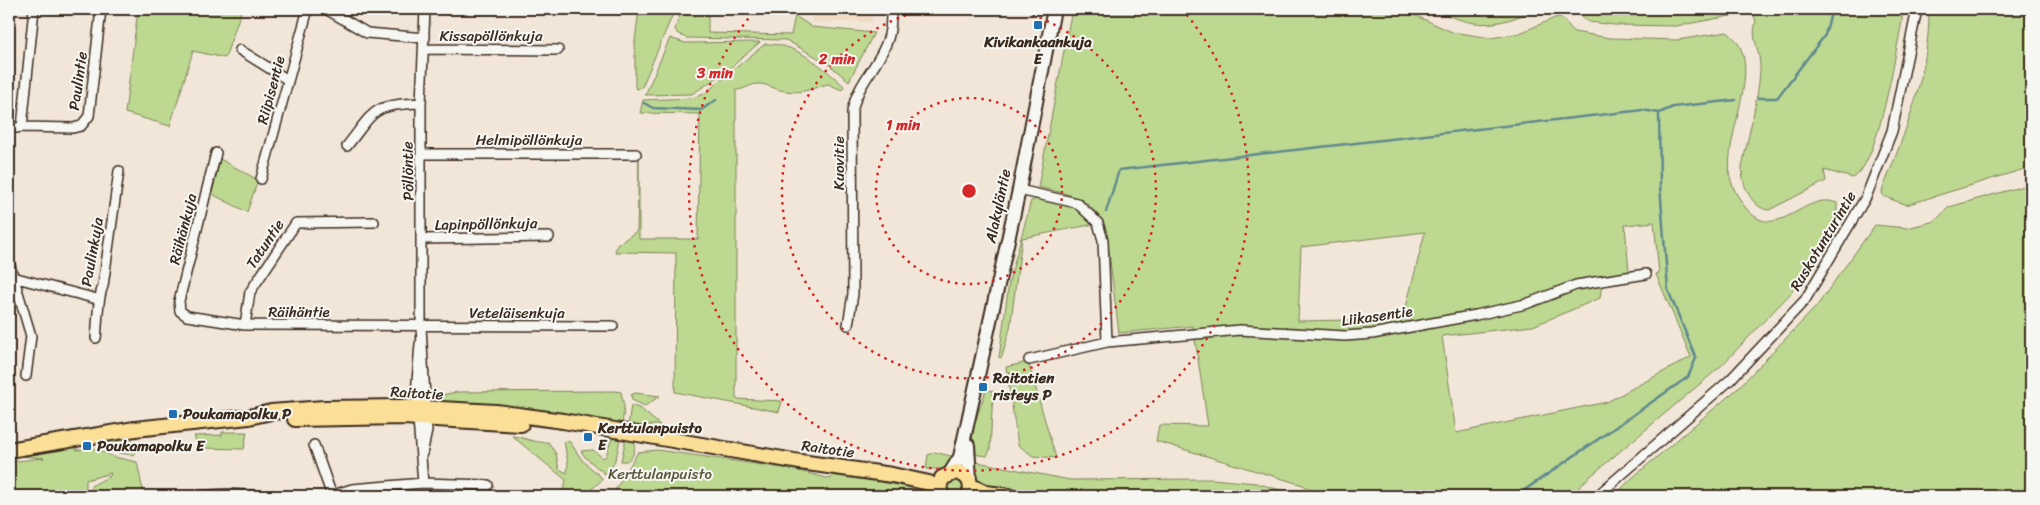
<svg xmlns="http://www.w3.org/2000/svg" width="2040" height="505" viewBox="0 0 2040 505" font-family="Sriracha,sans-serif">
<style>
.built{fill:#f0dbc5}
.green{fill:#bdd991;stroke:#7c8258;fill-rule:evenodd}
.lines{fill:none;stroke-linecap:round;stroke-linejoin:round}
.stream{stroke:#61888f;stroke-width:2.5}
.street-casing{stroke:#3b2a1e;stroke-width:12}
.secondary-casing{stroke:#3b2a1e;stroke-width:16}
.primary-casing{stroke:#3b2a1e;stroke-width:18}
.street{stroke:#f6f6f2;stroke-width:9}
.secondary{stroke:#f6f6f2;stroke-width:12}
.primary{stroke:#fbdf96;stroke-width:14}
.ring{fill:none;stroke:#d62828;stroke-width:2.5;stroke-dasharray:2.5 5}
.poi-dot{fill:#1f6fb2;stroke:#f6f6f2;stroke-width:2}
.labels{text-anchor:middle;stroke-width:4;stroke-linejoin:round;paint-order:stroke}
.street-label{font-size:15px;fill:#3b2a1e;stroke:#f6f6f2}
.poi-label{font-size:15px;font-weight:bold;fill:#3b2a1e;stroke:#f6f6f2;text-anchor:start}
.park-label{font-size:15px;fill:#5c563b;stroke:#f6f6f2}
.centre{fill:#d62828;stroke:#f6f6f2;stroke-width:2.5}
.ring-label{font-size:15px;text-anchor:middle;font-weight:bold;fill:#d62828;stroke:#f6f6f2;stroke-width:4;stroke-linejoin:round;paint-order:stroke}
</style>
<rect width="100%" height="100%" fill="#f2e6d8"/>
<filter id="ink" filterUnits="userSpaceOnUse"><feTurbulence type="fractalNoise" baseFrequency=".02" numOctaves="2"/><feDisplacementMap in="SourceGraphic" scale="10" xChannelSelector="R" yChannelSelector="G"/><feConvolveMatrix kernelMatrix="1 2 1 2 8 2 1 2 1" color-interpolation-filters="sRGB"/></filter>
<g filter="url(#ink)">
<!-- built -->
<path class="built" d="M812 9H872V22H812Z"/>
<!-- green -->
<path class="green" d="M138 9H242L225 58 193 51 170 126 125 113Z
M639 9H675L642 87 637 89 635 87V41Z
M682 9H708V33L791 35 795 16 812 27 874 33 849 81 827 63 786 40 686 38 677 33 675 29Z
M1072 9H1401L1452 32 1491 38 1520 33 1557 17 1562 18 1574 32 1610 38 1677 40 1727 32C1773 64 1713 145 1734 189 1770 261 1800 188 1837 203V221L1791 293 1720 367 1586 480 1572 496H1319L1303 485 1156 441 1159 425 1208 426 1193 326 1119 333 1106 229C1090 196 1071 195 1038 187ZM1654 222 1659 273 1656 274 1691 357 1607 402 1456 433 1442 336 1533 326 1600 298 1603 275 1629 272 1625 225ZM1425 232 1403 319 1298 321 1301 247Z
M1432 9H1538C1492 28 1478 29 1432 9Z
M1577 9H1902V22C1895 53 1879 164 1853 178L1824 170 1826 181 1769 210C1752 209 1741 183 1742 168 1747 139 1759 98 1760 70 1761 50 1750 39 1756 21L1752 12 1676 26 1615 25 1589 22 1583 19Z
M1929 9H2031V167L1906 205 1883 196 1882 191C1905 133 1930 72 1929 9Z
M670 38 685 43 760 42 726 72 692 94 645 95Z
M765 44C794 42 823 67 844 86L842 90 828 84C812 88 804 94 785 91 775 90 769 84 758 84 750 84 744 90 736 90V399L782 401 779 412 675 392 676 253 615 252 617 245 637 231 639 159V239H698L700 114 640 113 643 100 692 98 704 94Z
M220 159 258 180 247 212 212 194Z
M2031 184V496H1614L1631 479 1737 389 1816 307 1875 225 1907 228 1935 221 1949 207Z
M1039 198C1064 204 1077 205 1095 224L1022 238 1010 328 1002 357 999 358 1009 282 1031 201Z
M1028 362 1056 458 1033 456 1018 445 1006 367Z
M986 390 993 391 990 450 987 456 972 454 973 428Z
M615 391 621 392 624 406 622 427 443 405 431 397 457 392Z
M635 393 660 396 645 406 632 400 631 395Z
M631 405 641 409 660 425 628 426Z
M222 432H247L244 449 199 448 194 436 222 435Z
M128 435 133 442 136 453 133 455 113 452 100 445 109 439Z
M512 436C525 437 535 444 548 442L556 454 559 469 567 473 568 463 564 441 570 442 582 460 601 477 602 480 584 496H562L566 480Z
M615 438H620C618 450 616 466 605 474L585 457 581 451 593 450 603 458 606 456 611 440Z
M626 438 634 440C636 449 633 463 621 461Z
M75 447 77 450 94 448 114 457 137 462 144 496H93L91 486 110 476 111 473 86 480V496H9V462L44 458 17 456Z
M657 450 791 469 831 479 832 472 915 485 914 496H603L614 492 638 452Z
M934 452 955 457 950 465 942 469H926L928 455Z
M972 461 1070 480 1212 479 1256 483 1301 496H1026L994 492 979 486 973 473Z
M952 476 966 483 962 496H949L945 484Z"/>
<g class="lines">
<!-- stream -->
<path class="stream" d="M1758 98H1777L1825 35 1832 9
M644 103 653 108 701 110 716 100
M1106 212 1119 170 1643 110 1659 113
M1516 496 1688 377 1696 358 1668 290 1660 186 1659 113 1673 107 1736 100"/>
<defs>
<path id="street" d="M326 9 367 33 425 38
M424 49 558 50
M240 50 288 80
M22 127 73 128 81 126 89 116 101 9
M9 129 22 127 34 9
M347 146C376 109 372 105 421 103
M216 153 179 301 180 311 187 316 245 325 613 326
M421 154H636
M261 179 308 9
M1019 190 1077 203 1098 223 1103 240 1107 342 1240 330 1345 336 1372 334 1476 315 1526 304 1576 285 1646 274
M423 239 549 237
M9 262 31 336 26 376
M9 276 97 299
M245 325 250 292 296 223 374 222
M848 325 853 294 852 112C857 84 876 69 886 44 891 33 891 21 891 9
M96 338C98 322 97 300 103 286L119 171
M1029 360 1107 342
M314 445 332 496
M422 454 427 431 421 327V103L425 9
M423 483 488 485
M193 496 227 494 260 496
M330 496 352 489 423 483 416 394 420 344
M1597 496 1730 380 1805 300 1866 197 1892 131 1917 9"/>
<path id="secondary" d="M968 445 970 481
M950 473 960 457 1019 190 1054 9"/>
<path id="primary" d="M295 419 403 417 521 424
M9 450 135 429 249 417 271 412 324 408 404 407 496 412 563 421 800 462 892 475 929 483 940 493
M971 486 986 493 1009 496
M942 496 939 488 942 478 956 472C968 474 974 484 969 496"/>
</defs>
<!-- street casing -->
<use href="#street" class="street-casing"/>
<!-- secondary casing -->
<use href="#secondary" class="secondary-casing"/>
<!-- primary casing -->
<use href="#primary" class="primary-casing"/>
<!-- street -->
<use href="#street" class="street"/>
<!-- secondary -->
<use href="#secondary" class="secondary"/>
<!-- primary -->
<use href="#primary" class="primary"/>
</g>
</g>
<!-- distance rings -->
<g class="ring">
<circle cx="969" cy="191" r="93"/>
<path d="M1011 9A187 187 0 1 1 927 9"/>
<path d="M1182 9A280 280 0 1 1 756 9"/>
</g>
<!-- markers -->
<g class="poi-dot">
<rect x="1033" y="20" width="10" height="10" rx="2.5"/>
<rect x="978" y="382" width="10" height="10" rx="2.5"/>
<rect x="168" y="409" width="10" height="10" rx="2.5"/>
<rect x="583" y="432" width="10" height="10" rx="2.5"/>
<rect x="82" y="441" width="10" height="10" rx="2.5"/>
</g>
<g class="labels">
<!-- street labels -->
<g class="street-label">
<text x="491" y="41">Kissapöllönkuja</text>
<text transform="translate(78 81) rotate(-82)" y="5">Paulintie</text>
<text transform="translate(271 90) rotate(-75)" y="5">Riipisentie</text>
<text x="529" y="145">Helmipöllönkuja</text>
<text transform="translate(839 163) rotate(-90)" y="5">Kuovitie</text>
<text transform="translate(408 171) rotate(-91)" y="5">Pöllöntie</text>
<text transform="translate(998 206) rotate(-78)" y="5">Alakyläntie</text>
<text transform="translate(486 224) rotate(-1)" y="5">Lapinpöllönkuja</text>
<text transform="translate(183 229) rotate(-76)" y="5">Räihänkuja</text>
<text transform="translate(1823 241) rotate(-59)" y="5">Ruskotunturintie</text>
<text transform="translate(265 244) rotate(-56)" y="5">Tatuntie</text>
<text transform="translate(92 252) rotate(-80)" y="5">Paulinkuja</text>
<text x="299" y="317">Räihäntie</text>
<text x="517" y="318">Veteläisenkuja</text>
<text transform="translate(1377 316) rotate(-8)" y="5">Liikasentie</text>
<text transform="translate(417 393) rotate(3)" y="5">Raitotie</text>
<text transform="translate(828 449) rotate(8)" y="5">Raitotie</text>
</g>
<!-- poi labels -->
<g class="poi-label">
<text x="1038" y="47" text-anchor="middle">Kivikankaankuja<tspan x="1038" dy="17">E</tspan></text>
<text x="993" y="383">Raitotien<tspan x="993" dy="17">risteys P</tspan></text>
<text x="183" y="419">Poukamapolku P</text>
<text x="598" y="433">Kerttulanpuisto<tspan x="598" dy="17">E</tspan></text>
<text x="97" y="451">Poukamapolku E</text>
</g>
<!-- park labels -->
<g class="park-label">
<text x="660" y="479">Kerttulanpuisto</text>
</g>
</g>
<circle cx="969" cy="191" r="8" class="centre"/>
<g class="ring-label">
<text x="837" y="64">2 min</text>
<text x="715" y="78">3 min</text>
<text x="903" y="130">1 min</text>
</g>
<!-- margin -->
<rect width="2040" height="505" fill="none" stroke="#f6f6f2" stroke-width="30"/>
<rect x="15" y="15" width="2010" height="475" fill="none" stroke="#3b2a1e" stroke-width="2" filter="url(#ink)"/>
</svg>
